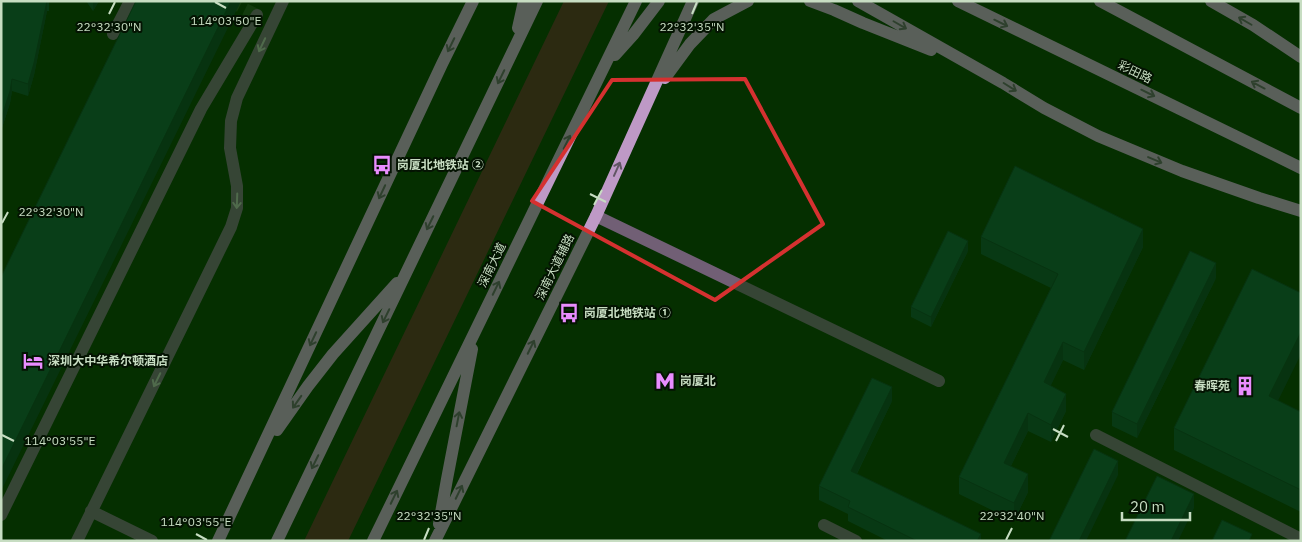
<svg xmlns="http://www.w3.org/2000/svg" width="1302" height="542" viewBox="0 0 1302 542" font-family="'IBM Plex Sans','Noto Sans SC',sans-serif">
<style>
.green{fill:#5c2527}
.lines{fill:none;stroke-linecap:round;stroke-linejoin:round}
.minor-tunnel{stroke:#22491d;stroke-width:12;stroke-dasharray:12 6;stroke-linecap:butt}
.minor{stroke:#715f75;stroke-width:12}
.major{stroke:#be99c6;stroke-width:12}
.wall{fill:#0d452e}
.shaded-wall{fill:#0a3825}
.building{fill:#0f5035;stroke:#0a3825}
.oneway{stroke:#615664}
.oneway2{stroke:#a9b1a7}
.marked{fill:none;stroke:#d53130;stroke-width:4;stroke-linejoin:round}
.ticks{fill:none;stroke:#c7ddc2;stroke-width:2}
.labels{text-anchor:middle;stroke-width:4;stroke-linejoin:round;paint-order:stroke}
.street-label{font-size:12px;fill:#c7ddc2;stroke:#041302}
.poi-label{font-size:12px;font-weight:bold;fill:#c7ddc2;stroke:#041302;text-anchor:start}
.ticks-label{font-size:12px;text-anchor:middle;fill:#c7ddc2;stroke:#041302;stroke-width:4;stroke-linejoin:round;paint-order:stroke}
</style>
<rect width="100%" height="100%" fill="#052f00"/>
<!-- green -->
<path class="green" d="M564 1H609L348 541H304Z"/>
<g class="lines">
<!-- minor-tunnel -->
<path class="minor-tunnel" d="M229 1 257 15"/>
<!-- minor -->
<path class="minor" d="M113 34 130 1
M596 216 939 381
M1096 435 1301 539
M91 511 152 541
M1 515 201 109 257 15
M824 525 856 541
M77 541 231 227 237 208V186L230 148 231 121 237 98 283 1"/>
<!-- major -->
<path class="major" d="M810 1 834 10 863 23 931 50
M858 1 1003 83 1044 108 1098 136 1182 171 1259 198 1301 211
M958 1 1301 168
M1100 1 1301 108
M1211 1 1253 25 1301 57
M518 28 524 1
M615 55 633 35 659 1
M665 78 690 44 714 19 748 1
M277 430 308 386 333 354 397 283
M439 524 447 479 472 349
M218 541 442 64 473 1
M277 541 537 1
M373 541 636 1
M435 541 596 216 693 1"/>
</g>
<!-- wall -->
<path class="wall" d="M1 1H49V11H47L34 75 28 96 12 91 10 103 1 131Z
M86 1H99L93 11Z
M981 237 1143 247 1084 370 1063 360 1050 386 1066 411 1051 442 1028 431 1011 466 1028 492 1014 521 959 494V477L1051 288 981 254Z
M968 251 931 327 911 317V307Z
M1216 278 1137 438 1112 426V412Z
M892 401 857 474 981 541H888L848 521V514L819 500V486Z
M1278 401 1301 412V512L1174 450V428Z"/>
<!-- shaded-wall -->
<path class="shaded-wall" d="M47 1V11L34 75 28 96V84Z
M93 1H99L93 11Z
M231 1H241L1 491V470Z
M12 79V91L10 103 1 131V119Z
M1143 229V247L1084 370V352Z
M968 241V251L931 327V317Z
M1216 263V278L1137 438V424Z
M1301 332V354L1269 419V396Z
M1063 342V360L1044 400V382Z
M892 387V401L851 485V471Z
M1066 394V411L1051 442V425Z
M1028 413V431L1004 480V463Z
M1118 461V475L1086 541H1079Z
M1028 474V492L1014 521V503Z
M1194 494V508L1178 541H1171Z
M981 534V541H977Z"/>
<!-- building -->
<path class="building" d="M1 1H47L34 63 28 84 12 79 10 91 1 119Z
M136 1H231L1 470V277Z
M1015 166 1143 229 1084 352 1063 342 1044 382 1066 394 1051 425 1028 413 1004 463 1028 474 1014 503 959 477 1058 274 981 237Z
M948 231 968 241 931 317 911 307Z
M1190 251 1216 263 1137 424 1112 412Z
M1252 269 1301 293V332L1269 396 1301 412V490L1174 428Z
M872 378 892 387 851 471 981 534 977 541H917L848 507 850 501 819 486Z
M1094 449 1118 461 1079 541H1049Z
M1157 476 1194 494 1171 541H1125Z
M1222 520 1252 534 1249 541H1212Z"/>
<!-- one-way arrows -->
<defs><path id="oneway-shaft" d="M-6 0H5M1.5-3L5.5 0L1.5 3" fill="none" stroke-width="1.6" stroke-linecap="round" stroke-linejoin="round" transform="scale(1.25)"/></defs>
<g class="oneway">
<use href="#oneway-shaft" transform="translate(1245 21) rotate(-150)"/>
<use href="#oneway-shaft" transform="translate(1001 23) rotate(26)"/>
<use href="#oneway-shaft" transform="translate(900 25) rotate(30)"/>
<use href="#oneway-shaft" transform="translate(451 45) rotate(116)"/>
<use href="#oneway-shaft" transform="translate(501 77) rotate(116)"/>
<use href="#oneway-shaft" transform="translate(1258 85) rotate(-152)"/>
<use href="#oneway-shaft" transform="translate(1010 87) rotate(32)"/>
<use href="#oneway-shaft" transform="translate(1148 93) rotate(26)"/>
<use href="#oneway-shaft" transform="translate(567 142) rotate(-64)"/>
<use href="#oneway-shaft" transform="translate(1155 160) rotate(23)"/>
<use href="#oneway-shaft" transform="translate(617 169) rotate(-66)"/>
<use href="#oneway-shaft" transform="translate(382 192) rotate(115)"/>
<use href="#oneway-shaft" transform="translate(430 223) rotate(116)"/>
<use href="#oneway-shaft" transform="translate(496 288) rotate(-64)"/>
<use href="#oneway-shaft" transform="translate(386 316) rotate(116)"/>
<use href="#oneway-shaft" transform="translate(313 339) rotate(115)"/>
<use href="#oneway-shaft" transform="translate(531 347) rotate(-64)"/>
<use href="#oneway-shaft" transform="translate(297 402) rotate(125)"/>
<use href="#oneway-shaft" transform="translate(458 419) rotate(-79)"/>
<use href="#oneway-shaft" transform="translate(315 462) rotate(116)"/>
<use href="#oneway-shaft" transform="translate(459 492) rotate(-64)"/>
<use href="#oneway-shaft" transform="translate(394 497) rotate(-64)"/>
</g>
<g class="oneway2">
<use href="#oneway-shaft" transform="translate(262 45) rotate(115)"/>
<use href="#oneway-shaft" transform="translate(237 201) rotate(92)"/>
<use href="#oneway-shaft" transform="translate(157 380) rotate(116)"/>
</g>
<!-- marked area -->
<path d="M0 0H1302V542H0ZM745 79 823 224 715 300 532 201 612 80Z" fill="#052f00" fill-opacity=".55" fill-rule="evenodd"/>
<path class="marked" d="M745 79 823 224 715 300 532 201 612 80Z"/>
<!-- ticks -->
<path class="ticks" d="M215 2 226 8M109 14 115 2M692 14 697 2M590 194 606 202M594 205 602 190M2 223 8 212M1053 429 1068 437M2 435 14 441M1056 441 1064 425M196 534 207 540M424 540 429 528M1006 540 1012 528"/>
<!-- icons -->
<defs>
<symbol id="bus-bare" viewBox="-9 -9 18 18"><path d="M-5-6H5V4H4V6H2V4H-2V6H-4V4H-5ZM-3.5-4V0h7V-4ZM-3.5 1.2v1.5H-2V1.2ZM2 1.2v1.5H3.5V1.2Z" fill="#e98dfe" stroke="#041302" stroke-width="2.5" paint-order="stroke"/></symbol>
<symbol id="hotel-bare" viewBox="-9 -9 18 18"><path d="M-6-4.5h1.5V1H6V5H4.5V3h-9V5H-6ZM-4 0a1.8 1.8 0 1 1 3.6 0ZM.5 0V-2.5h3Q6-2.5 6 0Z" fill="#e98dfe" stroke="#041302" stroke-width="2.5" paint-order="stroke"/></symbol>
<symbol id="metro-bare" viewBox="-9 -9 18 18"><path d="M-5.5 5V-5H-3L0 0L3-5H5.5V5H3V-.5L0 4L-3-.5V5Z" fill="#e98dfe" stroke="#041302" stroke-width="2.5" paint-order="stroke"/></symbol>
<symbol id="building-bare" viewBox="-9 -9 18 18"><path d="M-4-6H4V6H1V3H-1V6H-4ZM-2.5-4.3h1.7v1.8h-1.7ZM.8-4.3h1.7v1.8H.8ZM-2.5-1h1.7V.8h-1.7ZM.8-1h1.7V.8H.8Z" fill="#e98dfe" stroke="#041302" stroke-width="2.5" paint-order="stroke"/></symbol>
</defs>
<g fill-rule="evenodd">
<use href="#bus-bare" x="368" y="151" width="28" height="28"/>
<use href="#bus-bare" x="555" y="299" width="28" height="28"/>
<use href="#hotel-bare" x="19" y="347" width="28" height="28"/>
<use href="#metro-bare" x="651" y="367" width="28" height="28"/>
<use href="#building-bare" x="1231" y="372" width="28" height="28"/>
</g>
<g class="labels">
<!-- street labels -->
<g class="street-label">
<text transform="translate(1135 72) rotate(26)" y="4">彩田路</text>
<text transform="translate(492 265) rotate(-64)" y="4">深南大道</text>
<text transform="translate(555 267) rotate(-64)" y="4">深南大道辅路</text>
</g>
<!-- poi labels -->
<g class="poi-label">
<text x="397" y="169">岗厦北地铁站 ②</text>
<text x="584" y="317">岗厦北地铁站 ①</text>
<text x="48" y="365">深圳大中华希尔顿酒店</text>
<text x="680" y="385">岗厦北</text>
<text x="1230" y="390" text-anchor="end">春晖苑</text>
</g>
</g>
<g class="ticks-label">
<text x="226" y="25">114°03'50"E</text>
<text x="109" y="31">22°32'30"N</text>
<text x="692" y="31">22°32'35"N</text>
<text x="51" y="216">22°32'30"N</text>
<text x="60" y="445">114°03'55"E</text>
<text x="429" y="520">22°32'35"N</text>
<text x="1012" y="520">22°32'40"N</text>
<text x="196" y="526">114°03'55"E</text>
</g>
<!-- border -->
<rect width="1302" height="542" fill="none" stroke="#c7ddc2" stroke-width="5"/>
<!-- scale -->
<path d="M1122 512v8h68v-8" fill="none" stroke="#c7ddc2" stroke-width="2.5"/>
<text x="1130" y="512" font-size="15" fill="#c7ddc2" stroke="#041302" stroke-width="4" paint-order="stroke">20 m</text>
</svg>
